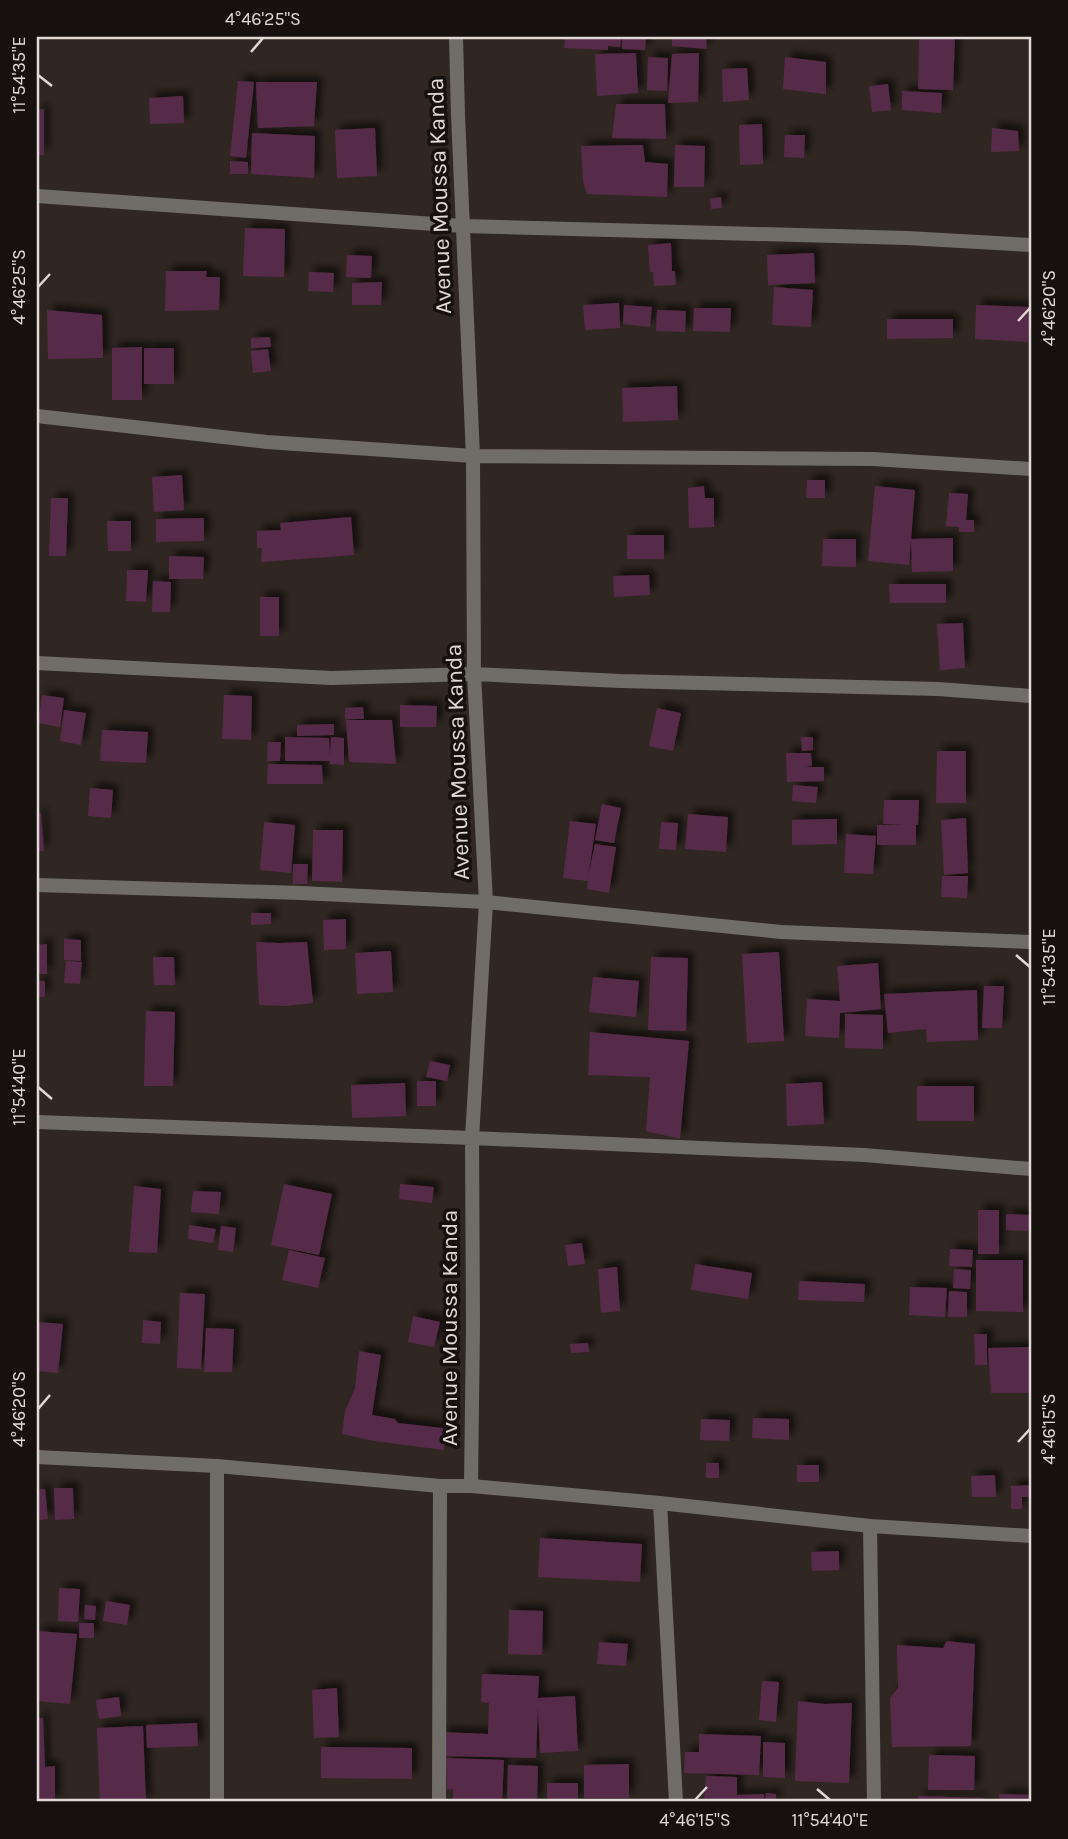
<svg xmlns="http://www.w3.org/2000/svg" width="1068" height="1839" viewBox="0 0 1068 1839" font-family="Karla,sans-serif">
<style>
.building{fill:#572b48;filter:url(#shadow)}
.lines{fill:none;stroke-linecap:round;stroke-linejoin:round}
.minor{stroke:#706d68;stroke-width:14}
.tertiary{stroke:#706d68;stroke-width:14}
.ticks{fill:none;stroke:#e1d9d6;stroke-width:2.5}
.labels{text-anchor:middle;stroke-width:7;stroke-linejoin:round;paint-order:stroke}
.street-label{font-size:23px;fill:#e1d9d6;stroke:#16110f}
.neatline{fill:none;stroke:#e1d9d6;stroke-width:2.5}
.ticks-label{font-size:18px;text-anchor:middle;fill:#e1d9d6}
</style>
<defs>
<filter id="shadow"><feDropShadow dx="6" dy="-6" stdDeviation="3.5" flood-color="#0009"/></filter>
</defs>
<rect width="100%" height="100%" fill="#312722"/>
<!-- building -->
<path class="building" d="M565 37H621L620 47 608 46V50L564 48Z
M622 37H646L645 50 622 49Z
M672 37H706L707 49 672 46Z
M919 37 955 38 953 90 918 89Z
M636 53 638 93 597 96 595 54Z
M699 53 698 102 668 103 672 54Z
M648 57 668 58 667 91 647 90Z
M785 57 826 62V94L783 89Z
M747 68 749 100 723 102 722 69Z
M238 81 254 82 246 158 230 156Z
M256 82H317L314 126 258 128Z
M888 84 891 110 872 112 869 86Z
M902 91 942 93 941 113 902 110Z
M183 96 184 123 150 124 149 98Z
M616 104H665L666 139 612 138Z
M44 109V155H37V110Z
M762 124 763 164 740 165 739 125Z
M375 128 377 176 337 178 335 130Z
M992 128 1018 131 1019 151 991 152Z
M252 133 315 136 314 178 251 174Z
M785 135H805L804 158 784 157Z
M643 145 645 162 668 164 667 197 587 194 583 181 581 146Z
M675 145 705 146 704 187H674Z
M230 161 248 162V174H230Z
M721 197 722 208 711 209 710 199Z
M245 228 285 229 284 277 243 276Z
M671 243 672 271H675L676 285 654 286 653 272H650L648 245Z
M814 253 815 283 768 285 767 255Z
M347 255 372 256 371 278 346 277Z
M166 271H207L206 277H220L219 310 165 311Z
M309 272 334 273 333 292 308 291Z
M382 282 381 305H352V283Z
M774 287 813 290 811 327 772 325Z
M619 303 620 328 585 330 583 305Z
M624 305 652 307 650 327 623 324Z
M976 305 1030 307 1028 342 975 339Z
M694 308H731L730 332 693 331Z
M47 310 102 315 103 358 48 359Z
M657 310 686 311 685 332 656 331Z
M887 319H953V338L887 339Z
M270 337 271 347 251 348V338Z
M142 347V400H112V348Z
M144 348H174V384H144Z
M268 349 271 371 253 373 251 351Z
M677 386 678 420 623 422 622 388Z
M182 475 184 510 154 512 152 477Z
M807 480H825V498H806Z
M704 486 705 498H714V527L689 528 688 488Z
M875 486 915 490 909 565 868 561Z
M949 493 968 494 966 520H974V532H959V527L946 526Z
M51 498H68L66 556H49Z
M351 517 354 555 261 562 262 548H257V531L281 530 280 523Z
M204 518V541L156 542V519Z
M107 521H131V551H108Z
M627 535H664V559H627Z
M953 538V571L912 572 911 539Z
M823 539H856V567L822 566Z
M169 556 204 557 203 579H169Z
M127 570H148L146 602 126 601Z
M649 575 650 595 614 597 613 576Z
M153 581 171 582 170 612H152Z
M889 584H946V603H890Z
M260 597H279V636H260Z
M963 623 965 668 940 670 937 624Z
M42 695 64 698 60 727 38 723Z
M224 695 252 696 251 740 222 739Z
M400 705 437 706 436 727H400Z
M363 707 364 719H345V708Z
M657 708 681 713 673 751 649 746Z
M64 710 86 713 81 745 60 741Z
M346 720H392L396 764 349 762Z
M334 724V735L297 736V725Z
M102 730 148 732 146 763 100 761Z
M285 737 329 738 330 757 331 737 344 738V765L330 764V761H285Z
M801 737H813V750L802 751Z
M268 742H281L280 761H267Z
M937 751H966V803H936Z
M786 753H811L812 766 804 767H824V781L787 782Z
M268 764 322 765 323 784H267Z
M793 785 818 787 816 803 792 801Z
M90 788 113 790 111 818 88 816Z
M884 800H919L918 825H916V845H877V825H906L883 824Z
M602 804 621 808 614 843 595 840Z
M37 813H41L44 851H37Z
M688 814 728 817 726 852 685 849Z
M966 818 968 873 944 875 941 820Z
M837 819V844L792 845V820Z
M570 821 596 824 588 877 595 844 616 847 609 893 587 889 588 881 563 878Z
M264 822 295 825 291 873 260 870Z
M661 822 678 823 676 850 659 849Z
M313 830H343L342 882 312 881Z
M846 834 876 836 873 874 844 873Z
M293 864H308L307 884H293Z
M942 876H968L967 898 941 897Z
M251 913H271V924L251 925Z
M346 919V949L324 950 323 920Z
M64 939 81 940V961L64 960Z
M256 942 279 943 307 942 313 1003 285 1006 259 1005Z
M47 944V974H37V945Z
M391 951 393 992 357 994 355 953Z
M779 952 784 1041 747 1043 742 954Z
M153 957H174L175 985H154Z
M651 957 688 958 686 1031 648 1030Z
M66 961 82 962 80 984 64 983Z
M878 963 881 1009 840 1013 839 1038 805 1036 807 999 840 1001 837 966Z
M593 977 639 981 636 1017 589 1012Z
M37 981H45V997H37Z
M984 986H1004L1002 1028H982Z
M977 990 978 1040 927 1042 926 1029 888 1033 884 994Z
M146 1011 175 1012 173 1086H144Z
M845 1014 883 1015V1049L845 1048Z
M590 1032 689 1041 680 1139 646 1131 650 1077 588 1075Z
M430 1061 450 1065 447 1081 426 1077Z
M417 1081H436V1106H417Z
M822 1082 824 1124 787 1126 786 1084Z
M405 1083 406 1116 352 1118 351 1085Z
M917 1086H974V1121H917Z
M284 1184 332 1194 319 1255 271 1245Z
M400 1184 434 1187 432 1203 399 1199Z
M134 1186 161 1189 157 1253 129 1252Z
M193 1191 221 1192 219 1214 191 1212Z
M978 1210H999V1254H978Z
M1006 1214 1031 1215V1231L1006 1230Z
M189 1225 216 1229 213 1243 188 1239Z
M221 1226 236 1228 233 1252 218 1250Z
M582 1243 585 1264 568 1266 565 1245Z
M950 1249 973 1250 972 1267 949 1266Z
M289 1250 325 1258 318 1288 282 1280Z
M976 1260H1023V1312L976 1311Z
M695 1264 752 1273 748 1299 691 1290Z
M617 1267 620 1311 601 1313 598 1269Z
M954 1269 971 1270 970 1289 953 1288Z
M799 1281 865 1284 864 1302 798 1300Z
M910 1287 947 1288 945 1317 909 1315Z
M949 1291 967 1292V1317H948Z
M180 1293 205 1294 201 1369 177 1368Z
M413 1316 440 1322 434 1347 408 1342Z
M143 1320 161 1322 160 1344 142 1343Z
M37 1322 63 1324 58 1373 37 1371Z
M206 1328 234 1329 232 1372H204Z
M974 1334H987V1365H975Z
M588 1343 589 1352 571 1353 570 1344Z
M1031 1347V1393H991L988 1348Z
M359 1351 381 1355 372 1415 395 1419 398 1423 442 1428 446 1430 444 1450 374 1441 342 1434 345 1411 355 1388Z
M753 1418 789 1419V1440L752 1438Z
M701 1419 730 1420 729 1441 700 1440Z
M706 1463H719V1478H706Z
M797 1465H819V1482H797Z
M995 1475 996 1497H972L971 1476Z
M1031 1485V1497H1022V1509H1011V1486Z
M54 1488H73L74 1519 55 1520Z
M37 1489H45L48 1519 37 1520Z
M540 1538 642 1544 640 1582 538 1577Z
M839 1551V1570L812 1571 811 1552Z
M59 1588 80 1589 78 1622 58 1621Z
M106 1601 130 1605 127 1625 103 1621Z
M85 1605 96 1606 95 1620 84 1619Z
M509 1610 543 1611 542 1655 508 1654Z
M79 1623H94V1638H79Z
M37 1631 77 1634 70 1704 37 1701Z
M947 1641 975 1644 971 1746 892 1747 890 1698 898 1688 897 1645 943 1648Z
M599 1642 628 1644 626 1666 597 1664Z
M482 1674 539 1676 538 1698 575 1696 578 1751 540 1753 538 1707 536 1758 441 1756 442 1732 488 1734 489 1703 481 1702Z
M762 1681 779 1682 776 1722 759 1720Z
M337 1688 339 1737 314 1738 312 1690Z
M119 1697 121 1716 99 1719 96 1700Z
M798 1701 825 1704 852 1703 849 1783 795 1781Z
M37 1718H43L45 1767 55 1766V1802H37Z
M197 1723 198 1746 147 1748 146 1725Z
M143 1726 146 1802H100L97 1728Z
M699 1734 761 1736 759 1775 684 1773 685 1752H699Z
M763 1742 785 1743V1778L763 1777Z
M321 1747 412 1748V1779L321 1778Z
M929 1755 975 1756 974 1790H928Z
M446 1758 504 1760 502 1802H453V1789L447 1790Z
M629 1764V1798H584V1765Z
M508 1765 538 1766 537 1802H507Z
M706 1776 737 1777V1795L764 1794V1802H704Z
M547 1783H578V1802H547Z
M766 1793 776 1794V1802H765Z
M999 1794 1031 1795V1802H999Z
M918 1796 984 1798V1802H917Z"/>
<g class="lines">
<!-- minor -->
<path class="minor" d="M456 37 458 115 473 456 474 674 486 902 472 1138 473 1325 471 1486
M37 196 463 226 907 238 1031 245
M37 416 267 442 473 456 873 459 1031 469
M37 663 331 678 474 674 620 681 938 689 1031 696
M37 885 301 893 486 902 781 932 1031 942
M37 1122 472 1138 864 1155 1031 1169
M660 1503 676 1802
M870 1526 874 1802
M217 1802V1466
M439 1802 440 1486"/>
<!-- tertiary -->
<path class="tertiary" d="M37 1457 217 1466 440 1486H471L660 1503 870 1526 1031 1536"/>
</g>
<!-- ticks -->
<path class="ticks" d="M251 52 263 38M38 75 52 86M38 287 50 274M1018 321 1030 308M1016 955 1030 967M38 1087 52 1099M38 1409 50 1395M1018 1442 1030 1429M817 1789 830 1800M695 1800 707 1787"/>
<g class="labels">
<!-- street labels -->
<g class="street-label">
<text transform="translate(439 196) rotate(-92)" y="8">Avenue Moussa Kanda</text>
<text transform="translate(457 762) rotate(-92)" y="8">Avenue Moussa Kanda</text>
<text transform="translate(449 1328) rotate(-90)" y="8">Avenue Moussa Kanda</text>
</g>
</g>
<!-- border -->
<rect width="1068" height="1839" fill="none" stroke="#16110f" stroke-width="77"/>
<rect x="38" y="38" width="992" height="1762" class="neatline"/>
<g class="ticks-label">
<text x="263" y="25">4°46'25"S</text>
<text transform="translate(19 75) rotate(-90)" y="6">11°54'35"E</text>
<text transform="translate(19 287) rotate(-90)" y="6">4°46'25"S</text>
<text transform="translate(1049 308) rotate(-90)" y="6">4°46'20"S</text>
<text transform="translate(1049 967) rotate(-90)" y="6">11°54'35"E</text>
<text transform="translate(19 1087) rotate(-90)" y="6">11°54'40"E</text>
<text transform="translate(19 1409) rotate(-90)" y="6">4°46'20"S</text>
<text transform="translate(1049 1429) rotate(-90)" y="6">4°46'15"S</text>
<text x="695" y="1826">4°46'15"S</text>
<text x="830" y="1826">11°54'40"E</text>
</g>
</svg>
